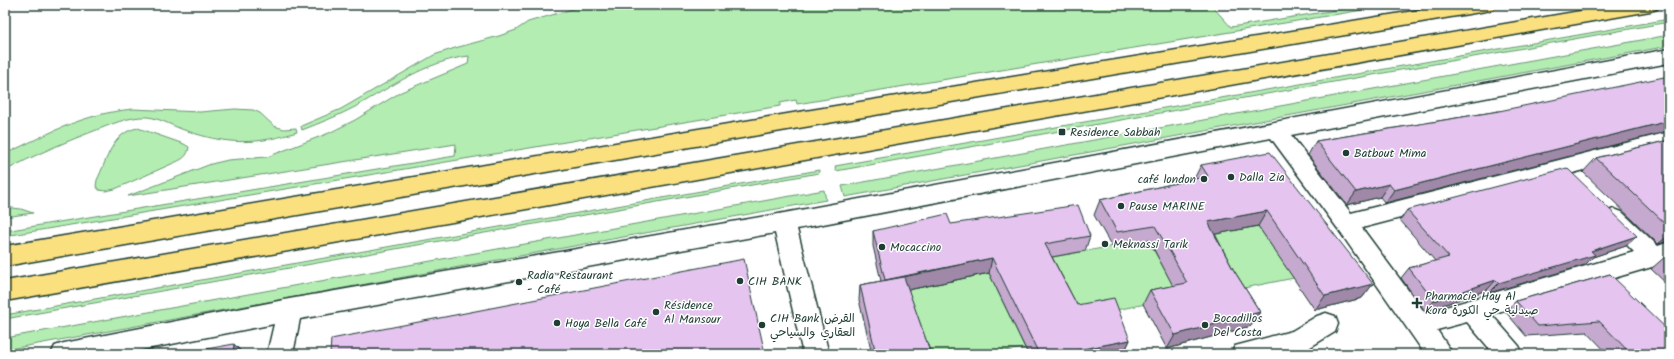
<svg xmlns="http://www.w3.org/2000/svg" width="1674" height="359" viewBox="0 0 1674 359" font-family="Kalam,'Playpen Sans Arabic',sans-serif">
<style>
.green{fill:#b3edb2;stroke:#699573}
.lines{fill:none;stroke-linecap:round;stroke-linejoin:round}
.minor-casing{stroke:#1f3d34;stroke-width:3}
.major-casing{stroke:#1f3d34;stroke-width:3}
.minor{fill:#fff;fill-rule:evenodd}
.major{fill:#fbe080;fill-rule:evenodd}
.wall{fill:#c5a9ce;stroke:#1f3d34}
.shaded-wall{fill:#a089a8;stroke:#1f3d34}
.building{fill:#e5c4f0;stroke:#1f3d34}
.poi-dot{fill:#1f3d34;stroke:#fff;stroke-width:1.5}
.labels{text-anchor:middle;stroke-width:3;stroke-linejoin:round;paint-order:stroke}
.poi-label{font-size:12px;fill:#1f3d34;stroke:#fff;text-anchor:start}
</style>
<rect width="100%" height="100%" fill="#fff"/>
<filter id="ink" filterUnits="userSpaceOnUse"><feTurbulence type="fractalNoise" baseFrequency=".025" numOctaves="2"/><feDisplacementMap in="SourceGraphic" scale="8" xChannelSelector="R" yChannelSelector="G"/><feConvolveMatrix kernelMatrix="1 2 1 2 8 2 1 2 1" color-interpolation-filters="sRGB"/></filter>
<g filter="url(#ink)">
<!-- green -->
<path class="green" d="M586 5H1211L1231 27 1367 5H1393L797 104 796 100 780 103V106L5 236V231L455 156 456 144 128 196 211 164 228 160 267 157 329 133 355 120 401 92 468 64 469 56C427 61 391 87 355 107 338 116 320 123 302 130L301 126 341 109 434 55 455 48 499 36 516 30 528 22Z
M1669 19V22L836 171 835 166Z
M1669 35V46L845 197 842 186Z
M133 109 200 112 235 109 253 110 260 113 274 126 284 129 296 128 297 132C256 145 228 145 187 131 174 127 160 118 147 117 129 116 110 125 94 131 63 143 34 155 5 171V154C50 133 82 114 133 109Z
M138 128 184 144 189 147C188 156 183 159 176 162L115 189 106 191 99 190 96 186 97 180C107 160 112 132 138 128Z
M819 170V173L5 319V315Z
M824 190 826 200 5 350V338Z
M5 207 21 209 33 213 5 217Z
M1258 226 1294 278 1229 291 1200 237Z
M1148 240 1180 297 1072 319 1041 259Z
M989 273 1025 348 985 354H924L902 291Z"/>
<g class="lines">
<defs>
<path id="minor" d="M1669 49V63L1291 135 1351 213 1669 132V148L1362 228 1425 313 1634 252 1606 224 1603 218 1606 212 1614 209 1622 212 1658 246 1669 242V262L1491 314 1519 346 1523 354H1494L1467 322 1437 330 1453 354H1425L1338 229 1271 138 797 229 829 354H803L775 233 300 319 293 354H267L274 324 121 354H51L55 346 64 343 289 299 784 213Z
M1326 313 1335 316 1338 324 1335 332 1307 349 1298 352 1290 354H1231L1235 346 1292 331 1317 316Z"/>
<path id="major" d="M1450 5H1495L1493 9 1486 11 793 129 5 266V246L793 113Z
M1615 5H1659L1657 9 1650 11 5 301V281Z"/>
</defs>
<!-- minor casing -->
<use href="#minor" class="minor-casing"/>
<!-- major casing -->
<use href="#major" class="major-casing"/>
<!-- minor -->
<use href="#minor" class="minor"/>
<!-- major -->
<use href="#major" class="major"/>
</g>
<!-- wall -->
<path class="wall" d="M1499 111 1385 203 1380 197 1347 205 1308 155 1316 141Z
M1669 140V241L1658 244 1583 172 1596 158Z
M1201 165 1373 284 1362 298 1315 310 1258 226 1215 234 1233 269 1260 312 1251 326 1167 349 1143 304 1150 290 1173 286 1149 240 1112 247 1094 215 1100 200 1194 179Z
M1407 210 1626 246 1593 257 1585 265 1489 293 1487 290 1425 311 1401 278 1409 268 1435 261 1400 220Z
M873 231 1090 236 1085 251 1052 257 1077 305 1130 340 1124 353 1120 354H1028L989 273 908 290 931 354H872L859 300 860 285 881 281 873 246Z
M1669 255V286L1651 269 1666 256Z
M1610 274 1669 354H1608L1587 332 1526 336 1505 311 1516 301Z"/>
<!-- shaded-wall -->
<path class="shaded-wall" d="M1669 121V131L1385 203 1394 190Z
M1389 184 1380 197 1347 205 1356 192Z
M1267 211 1258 226 1201 237 1208 222Z
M1669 235V241L1658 244Z
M1637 236 1626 246 1593 257 1585 265 1489 293 1499 283 1591 251Z
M992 258 989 273 884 295 885 281Z
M1496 280 1487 290 1425 311 1434 301Z
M1373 284 1362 298 1315 310 1325 296Z
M1260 312 1251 326 1167 349 1175 335Z
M1130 340 1124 353 1120 354H1057Z
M234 344 244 354H233Z"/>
<!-- building -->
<path class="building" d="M1669 76V121L1394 190 1389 184 1356 192 1316 141 1499 111Z
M1669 140V227L1596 158Z
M1270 152 1373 284 1325 296 1267 211 1208 222 1233 269 1260 312 1175 335 1150 290 1187 283 1172 255 1155 226 1117 232 1100 200 1208 176 1201 165Z
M1567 168 1637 236 1591 251 1595 255 1499 283 1496 280 1434 301 1409 268 1449 257 1407 210Z
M1078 205 1090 236 1045 244 1077 305 1114 298 1130 340 1057 354H1039L992 258 885 280 873 231 947 214 951 224Z
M1669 255V259L1666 256Z
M744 259 765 354H330L331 339Z
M1610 274 1669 331V354H1631L1599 321 1538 326 1516 301Z
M904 277 931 354H876L860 285Z
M234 344 233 354H179Z"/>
</g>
<!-- markers -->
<g class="poi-dot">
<rect x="1058" y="128" width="8" height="8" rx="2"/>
<circle cx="1346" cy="153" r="4"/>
<circle cx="1231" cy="177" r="4"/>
<circle cx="1204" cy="179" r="4"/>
<circle cx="1121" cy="206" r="4"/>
<circle cx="1105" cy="244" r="4"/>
<circle cx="882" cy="247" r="4"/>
<circle cx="740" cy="281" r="4"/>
<circle cx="519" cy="282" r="4"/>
<path d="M1415 297h4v4h4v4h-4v4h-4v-4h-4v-4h4z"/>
<circle cx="656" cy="312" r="4"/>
<circle cx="557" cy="323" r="4"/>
<circle cx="762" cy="325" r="4"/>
<circle cx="1205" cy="325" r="4"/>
</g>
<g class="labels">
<!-- poi labels -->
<g class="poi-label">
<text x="1070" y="136">Residence Sabbah</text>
<text x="1354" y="157">Batbout Mima</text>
<text x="1239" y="181">Dalla Zia</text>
<text x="1196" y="183" text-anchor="end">café london</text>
<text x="1129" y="210">Pause MARINE</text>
<text x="1113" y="248">Meknassi Tarik</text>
<text x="890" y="251">Mocaccino</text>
<text x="527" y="279">Radia Restaurant<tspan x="527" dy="14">- Café</tspan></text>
<text x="748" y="285">CIH BANK</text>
<text x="1425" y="300">Pharmacie Hay Al<tspan x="1425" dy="14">Kora صيدلية حي الكورة</tspan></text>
<text x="664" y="309">Résidence<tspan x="664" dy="14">Al Mansour</tspan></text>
<text x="770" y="322">CIH Bank القرض<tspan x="770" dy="14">العقاري والسياحي</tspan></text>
<text x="1213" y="322">Bocadillos<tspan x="1213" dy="14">Del Costa</tspan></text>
<text x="565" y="327">Hoya Bella Café</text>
</g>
</g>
<!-- margin -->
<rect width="1674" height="359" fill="none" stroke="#fff" stroke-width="20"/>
<rect x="10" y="10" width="1654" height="339" fill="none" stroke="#1f3d34" stroke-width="1.5" filter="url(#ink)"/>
</svg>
